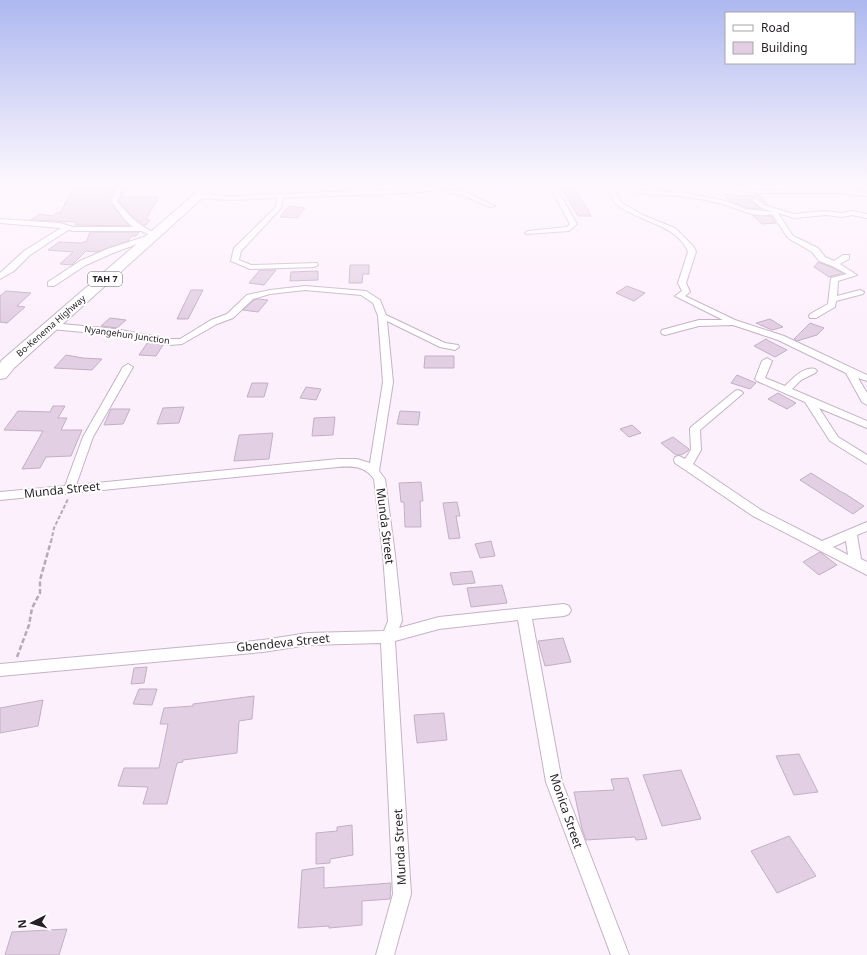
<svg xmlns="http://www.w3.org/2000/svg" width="867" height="955" viewBox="0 0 867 955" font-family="'Noto Sans',sans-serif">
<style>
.building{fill:#e3cfe4;stroke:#c3afc4}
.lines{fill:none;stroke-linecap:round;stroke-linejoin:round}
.street-casing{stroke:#c5b2c6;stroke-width:2}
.highway-casing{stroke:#c5b2c6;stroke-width:2}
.path-far1{stroke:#b5aab5;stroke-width:2;stroke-dasharray:4 2;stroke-linecap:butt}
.path{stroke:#b5aab5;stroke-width:2.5;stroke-dasharray:5 2.5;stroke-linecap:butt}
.street{fill:#fff;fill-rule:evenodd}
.highway{fill:#fff;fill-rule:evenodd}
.labels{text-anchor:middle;stroke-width:4;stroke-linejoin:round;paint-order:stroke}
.shield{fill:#fff;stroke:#666266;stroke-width:1}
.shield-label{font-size:9px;font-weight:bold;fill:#251e25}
.far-street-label{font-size:9px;fill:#251e25;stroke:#fff}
.near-street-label{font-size:12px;fill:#251e25;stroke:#fff}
</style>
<rect width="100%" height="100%" fill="#fdf0fd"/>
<!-- building -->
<path class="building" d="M99 187 97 190 115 189 110 202 129 226 75 225 77 222 31 220 39 214 53 216 56 213H60L73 188Z
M129 187 122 197H159L146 219 150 220 145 226 131 215 119 201 124 188Z
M574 188 588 210 591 216H578L562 189Z
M734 194 738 196 759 195 768 205 755 196 751 199V201L762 209 746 208 730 201 723 195Z
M289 206 305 208 297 218 280 217Z
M752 215 771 216 776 223 762 224Z
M90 232H139L136 236H132L128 241 97 252 86 251 72 265 60 264 73 252 48 250 59 242 82 243 85 241 86 242Z
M818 262 831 267 843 273 829 277 814 267Z
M350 265H369V274H363L362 283H349Z
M260 270H276L264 285 249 283Z
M318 271V280L290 281 291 272Z
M627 286 645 293 634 301 616 293Z
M191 290H203L188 319H177Z
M6 291 31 293 17 306 25 307 7 323 0 322V296Z
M258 299 268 300 258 312 243 310 254 300Z
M110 318 126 320 117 328 101 326Z
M770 319 783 327 772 330 756 323Z
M810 323 824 328 817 335 797 341 794 339Z
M766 339 769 341 787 350 775 357 754 346Z
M148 342 163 345 156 356 139 355Z
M66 355 83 358 102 359 92 370 54 368Z
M425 356H454V368H424Z
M737 375 756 383 750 389 731 383Z
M252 383H268L264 397H247Z
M306 387 321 389 316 400 300 398Z
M778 393 796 403 787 409 768 399Z
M53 406H65L58 418H67L61 430H82L71 456 46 457 40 468 22 469 43 431 4 430 18 411 50 412Z
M184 407 179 423 157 424 163 408Z
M111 409H130L123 424 104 425Z
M400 411 420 412 418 425 397 424Z
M335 417 333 435 312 436 314 418Z
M632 425 641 433 629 437 620 429Z
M273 433 269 459 234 461 239 435Z
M673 437 689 449 688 451 681 455H676L661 443Z
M811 473 843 493H844L864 506 853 514 800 480Z
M421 482 423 501H420L421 527H405L404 502H401L399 483Z
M457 502 460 516H456L460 538 449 539 443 503Z
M491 541 495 556 480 558 475 544Z
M820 552 837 565 819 575 803 562Z
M472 571 475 583 453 585 450 573Z
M502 585 507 603 471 607 467 588Z
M563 638 571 662 545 666 538 641Z
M147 667 144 683 131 684 134 668Z
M139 689H157L152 705 133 704Z
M254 696 252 719 239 721 237 753 183 760V762L177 763 167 804H143L148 787 118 786 124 768H159L168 724H160L164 708 193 706V704Z
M43 700 38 726 0 733V708Z
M444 713 447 740 417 743 414 715Z
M799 754 818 792 794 795 776 756Z
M681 770 701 819 662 826 643 775Z
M628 778 647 839 636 840 635 837 586 840 582 829 574 792 614 790 611 779Z
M352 825 353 855 330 859V863L316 864V833L337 831V827Z
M789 836 816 876 777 893 751 851Z
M324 867V888L391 883 390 899 362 901V925L329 928V926L298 928 302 870Z
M67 929 59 955H5L12 932Z"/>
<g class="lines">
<defs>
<path id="street" d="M118 185H124L117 201C130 217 138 226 158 234V236L113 253 86 265 54 286H48V282L80 261 107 249 150 235 141 231H73L68 230 30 255 14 271 0 279V273L24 251 61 228 0 223V219L60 223 73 227H133L125 220 111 201Z
M450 185H476L473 187 408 193 283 198 281 208 241 251 239 260 251 265 317 263 318 265 314 267 250 269 231 261 234 248 276 207 277 198 230 200 200 198 197 196 200 194 230 196 408 189Z
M549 185H555L577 224 569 231 526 234 525 233 528 231 567 227 570 224Z
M599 185 612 187 622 203 645 216 675 228 694 247 696 252 686 283 690 292 685 296 735 320 784 336 867 375V381L858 378 867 393V405L862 402 846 373 778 340 733 325 699 326 665 335 662 334 661 332 662 330 699 320H723L675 296 682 291 678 283 688 252C677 224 639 222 617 205 612 201 612 193 607 189 606 187 601 187 599 185Z
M674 185H680V189L685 193 726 201 746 209 773 212 760 207 752 200 755 198 764 205 794 214 826 211 842 213 852 211 867 214V218L852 215 842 217 826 215 794 218 778 213 793 236 818 248 825 257 834 261 843 255H849V259L840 264 857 275 838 281 837 296 860 290 864 292 863 294 836 301 835 307 816 318H810L809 316 810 314 828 304 831 278 847 274 832 266 819 261 812 252 788 238 772 214C754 219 738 208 722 204 694 196 664 195 636 193L633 191 636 189 677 193 674 189Z
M726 185H735L755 190 839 189 867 192V196L839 193H755L740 191Z
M450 190 465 192 495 206 490 207 462 195 448 193 447 192Z
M305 286 366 291 380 300 386 315 445 343 458 345 459 347 455 350 440 347 387 321 393 382 379 471 385 479 395 555 402 621 399 628 439 617 564 604 569 606 571 610 569 614 564 616 532 619 562 782 629 955H611L546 782 518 620 439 629 395 641 411 894 394 955H376L393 894 381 643 308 645 263 652 0 676V664L263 640 308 633 384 631 388 621 383 555 374 479C365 466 353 466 338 467L0 500V492L65 486 83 437 123 367 128 364 133 367 93 437 76 485 338 459H357L370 463 383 382 378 316 373 303 361 295 305 290 270 294 253 299 233 318 217 324 182 344 170 345 115 335 51 329 47 326 51 323 115 329 170 339H180L211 320 227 314 247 295 270 290Z
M767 358 772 361 765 378 785 386C792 379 804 366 815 369L817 371 815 373 801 380 792 389 867 421V428L819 408 838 437 867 455V464L830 441 805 402 757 381 755 379 762 361Z
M738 390 741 391 743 393 741 395 700 430 701 450 693 464 761 510 822 541 867 522V531L857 535 861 559 867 562V575L753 516 675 463 674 460 675 457 679 456 685 459 691 450 690 429 691 427 735 391ZM846 541 848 555 833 547Z"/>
<path id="highway" d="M205 185H217L14 368 6 378 0 379V363L2 360Z"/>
</defs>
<!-- street casing -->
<use href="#street" class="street-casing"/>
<!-- highway casing -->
<use href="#highway" class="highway-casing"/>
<!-- path-far1 -->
<path class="path-far1" d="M51 542 54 528 68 499"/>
<!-- path -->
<path class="path" d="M17 657 29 625 32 608 40 593V580L51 541"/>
<!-- street -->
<use href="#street" class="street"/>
<!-- highway -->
<use href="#highway" class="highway"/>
</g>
<!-- sky -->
<linearGradient id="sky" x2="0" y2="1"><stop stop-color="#adb8ef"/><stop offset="0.58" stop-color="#fef8fe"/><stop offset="1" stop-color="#fef8fe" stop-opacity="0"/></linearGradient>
<rect width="867" height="319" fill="url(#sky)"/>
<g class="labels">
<!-- shield labels -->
<rect class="shield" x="88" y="272" width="34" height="14" rx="3"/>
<g class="shield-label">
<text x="105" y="282">TAH 7</text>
</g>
<!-- far-street labels -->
<g class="far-street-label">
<text transform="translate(51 326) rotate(-41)" y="3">Bo-Kenema Highway</text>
<text transform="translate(127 335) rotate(8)" y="3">Nyangehun Junction</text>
</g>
<!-- near-street labels -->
<g class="near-street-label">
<text transform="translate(62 490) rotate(-6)" y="4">Munda Street</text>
<text transform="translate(385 526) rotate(83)" y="4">Munda Street</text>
<text transform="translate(283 643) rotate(-6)" y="4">Gbendeva Street</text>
<text transform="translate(566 811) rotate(71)" y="4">Monica Street</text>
<text transform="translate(400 847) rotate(-93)" y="4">Munda Street</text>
</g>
</g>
<!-- legend -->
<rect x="725" y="12" width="130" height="52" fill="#ffffff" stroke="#a8a5a8"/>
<rect x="733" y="25" width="20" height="6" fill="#ffffff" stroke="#a8a5a8"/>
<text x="761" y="32" font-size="12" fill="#251e25">Road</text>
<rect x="733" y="42" width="20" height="12" fill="#e3cfe4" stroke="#a8a5a8"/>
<text x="761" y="52" font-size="12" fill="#251e25">Building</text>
<!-- north arrow -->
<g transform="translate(32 923) rotate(264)" stroke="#ffffff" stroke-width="3" paint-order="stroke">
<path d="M0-3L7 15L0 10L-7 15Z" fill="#251e25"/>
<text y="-6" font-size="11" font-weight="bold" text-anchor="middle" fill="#251e25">N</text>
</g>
</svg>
